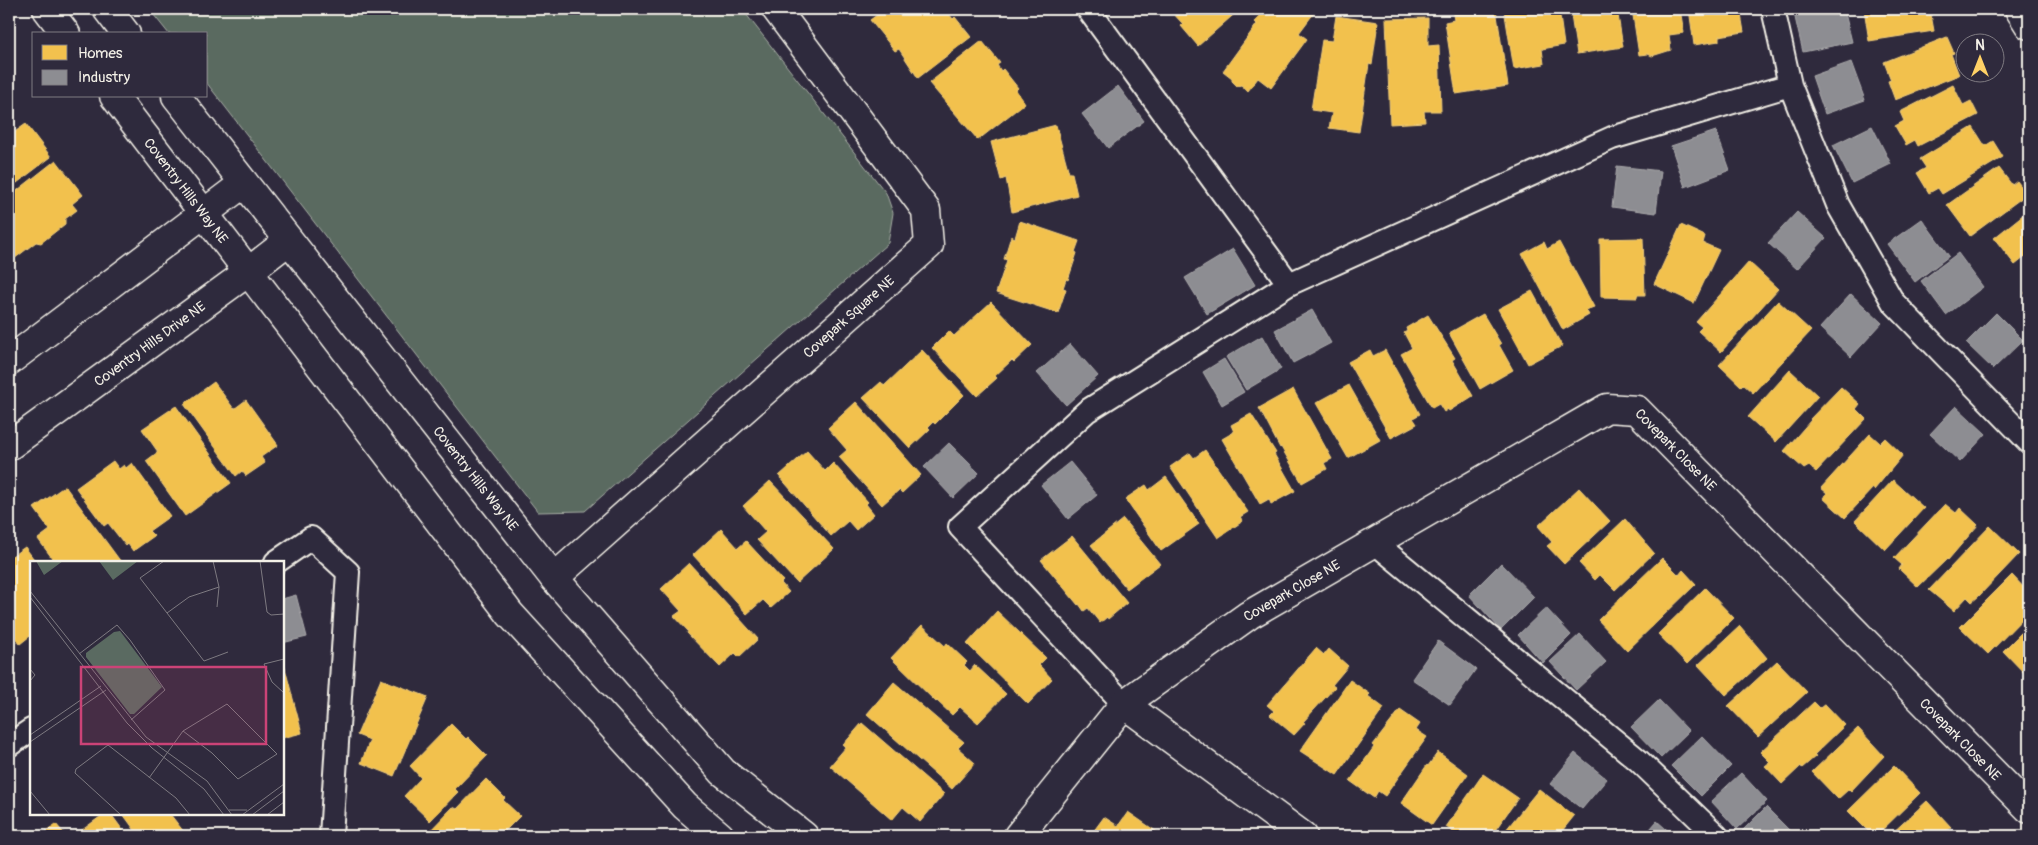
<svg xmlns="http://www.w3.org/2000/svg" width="2038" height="845" viewBox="0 0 2038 845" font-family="Pangolin,sans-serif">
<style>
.green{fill:#5a6a61;stroke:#a7aea4}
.homes{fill:#f2c14e;stroke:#f3cf7c}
.industry{fill:#8d8d92;stroke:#acabac}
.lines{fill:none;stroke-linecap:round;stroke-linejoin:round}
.lane-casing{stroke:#f4f1e8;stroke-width:26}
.street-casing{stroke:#f4f1e8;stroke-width:31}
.secondary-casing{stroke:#f4f1e8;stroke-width:31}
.lane{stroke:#2f2a3d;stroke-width:22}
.street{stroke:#2f2a3d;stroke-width:28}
.secondary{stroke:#2f2a3d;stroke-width:28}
.labels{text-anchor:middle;stroke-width:5;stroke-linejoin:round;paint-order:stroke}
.street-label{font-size:14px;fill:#f4f1e8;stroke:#2f2a3d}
.inset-road{fill:none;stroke:#7e7a81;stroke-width:1}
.view{fill:#cc4377;fill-opacity:0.15;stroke:#cc4377;stroke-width:2.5}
.inset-edge{fill:none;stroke:#f4f1e8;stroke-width:2.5}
</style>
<rect width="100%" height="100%" fill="#2f2a3d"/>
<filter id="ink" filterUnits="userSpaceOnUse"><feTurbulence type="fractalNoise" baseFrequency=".02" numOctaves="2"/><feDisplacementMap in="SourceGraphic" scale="10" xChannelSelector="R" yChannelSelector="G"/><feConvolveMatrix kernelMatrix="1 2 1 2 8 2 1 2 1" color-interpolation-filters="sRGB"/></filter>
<g filter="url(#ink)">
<!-- green -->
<path class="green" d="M149 9H742L886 193 893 213 888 243 585 511 538 512 206 82V34H169Z"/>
<!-- homes -->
<path class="homes" d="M885 9H945L953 19 955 17 971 37 918 78 899 49 895 51 870 20Z
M1169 9H1240L1198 46 1181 26 1183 24Z
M1265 9H1317L1299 33 1307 39 1271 88 1258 78 1248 91 1241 85 1237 86 1232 81V78L1223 71 1257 24 1255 22Z
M1452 9H1496L1508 86 1456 94 1445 22 1454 20Z
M1504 9H1559L1564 45 1542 49 1544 64 1514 69Z
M1570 9H1617L1623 47 1577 54Z
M1632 9H1680L1684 33 1669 35 1671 50 1652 56 1648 54 1639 55Z
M1689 9H1740L1744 32 1719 36V41L1694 45Z
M1864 9H1930L1934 31 1869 41Z
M1336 16 1378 22 1372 65 1369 64 1359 132 1329 128 1332 113 1311 110 1322 40 1332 41Z
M1428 18V46L1439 45 1441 111H1424L1425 122 1390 124 1386 19Z
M1947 37 1954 53 1951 54 1959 75 1895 100 1888 81 1891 80 1884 62Z
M982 41 1000 63 997 65 1001 71 1003 69 1018 88 1016 90 1025 103 978 140 929 83Z
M1953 85 1963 105 1971 101 1978 115 1918 146 1915 140 1906 145 1895 126 1904 121 1900 112Z
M26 124 51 157 9 189V136Z
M1056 125 1069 173H1072L1077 195 1012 212 1006 178 1001 180 991 142Z
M1973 127 1985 146 1993 141 2003 157 1942 194 1938 188 1929 193 1917 173 1926 168 1920 159Z
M56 160 83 195 72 204 77 210 65 219V224L41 243 36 242 14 259 16 262 9 268V197Z
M1999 168 2012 185 2017 181 2027 194 1970 236 1947 205Z
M2029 210V254L2015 265 1994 238Z
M1020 221 1079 241 1075 252 1077 253 1068 280 1066 279 1063 288 1066 289 1058 313 996 293 1007 260 1004 259 1011 236 1015 238Z
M1681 225 1705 236 1703 243 1719 250 1694 303 1654 284Z
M1643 238 1645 295H1637V298L1601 297 1600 239Z
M1544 242 1547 249 1559 242 1594 307 1586 310 1589 315 1563 330 1522 254Z
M1749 262 1778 289 1721 352 1698 331 1702 327 1696 322Z
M2029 288V298L2025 293Z
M1532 291 1562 346 1528 364 1498 309Z
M1778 301 1811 331 1753 393 1743 384 1741 386 1719 365Z
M991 302 1032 345 1014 362 1012 360 995 376 997 378 977 396 932 348 949 331 954 336Z
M1483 314 1501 344 1499 345 1513 370 1480 389 1449 333Z
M1428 315 1455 358 1452 360 1473 396 1449 411 1448 409 1444 412 1439 404 1432 408 1401 354 1412 348 1404 333 1407 331 1406 328Z
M922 350 964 395 935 424 933 422 928 427 930 429 910 448 863 398 881 382 884 386Z
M1370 350 1373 356 1385 350 1420 414 1413 418 1417 424 1391 438 1348 362Z
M1790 370 1818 396 1776 442 1748 417Z
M214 382 234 409 246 400 278 445 261 457 265 463 246 476 242 471 236 476 184 404Z
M1349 385 1380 440 1348 458 1316 403Z
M1841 387 1860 404 1856 409 1866 419 1816 472 1809 466 1804 469 1784 451 1811 420 1810 419Z
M1293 389 1332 459 1324 463 1327 469 1302 483 1281 447 1280 448 1259 408Z
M856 402 921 475 902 493 899 490 882 505 839 457 847 450 828 428Z
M176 406 231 483 185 516 146 461 158 452 142 429Z
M1251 414 1276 453 1274 454 1295 491 1271 504 1269 499 1260 504 1222 439 1234 432 1231 425Z
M1870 434 1880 443 1885 438 1903 455 1874 490 1873 488 1845 518 1823 498 1827 493 1821 488Z
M1205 450 1248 512 1240 517 1243 521 1218 538 1170 467 1190 453 1194 458Z
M807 451 825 471 833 463 868 502 866 504 874 514 856 530 848 521 831 536 779 476Z
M113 461 119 469 124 465 126 468 132 463 170 516 149 531 154 536 133 551 128 544 126 546 108 523 104 526 76 488Z
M1166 477 1199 524 1161 551 1125 499 1146 485 1149 490Z
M1893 480 1924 508 1885 550 1855 521Z
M770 481 834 549 797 583 757 540 766 532 743 506Z
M65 486 121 562H55L38 539 50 530 34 508Z
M1579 488 1610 521 1564 564 1547 546 1552 542 1538 526Z
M1945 504 1956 513 1960 508 1978 525 1948 560 1947 559 1918 587 1899 569 1902 565 1894 558Z
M1123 519 1160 564 1127 589 1091 545Z
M1625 519 1654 553 1615 590 1600 575 1595 580 1579 563Z
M1990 526 2019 554 1979 596 1972 602 1967 597 1954 611 1929 590Z
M721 529 738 548 746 541 783 581 781 583 789 592 771 608 763 600 747 614 693 555Z
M1072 536 1127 603 1108 619 1107 617 1100 623 1088 608 1084 611 1079 604 1078 605 1041 560Z
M25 547 36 562H31V639L30 636 20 644 9 629V558Z
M1662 558 1679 575 1683 570 1696 584 1627 651 1598 620Z
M689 563 758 639 739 657 735 653 720 667 687 633 688 631 674 616 681 611 661 589Z
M2012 575 2029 593V612L1988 654 1960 627Z
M1705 588 1734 618 1687 664 1658 634Z
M997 611 1046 658 1039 665 1052 679 1028 704 967 644Z
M922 625 945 646 947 643 967 662 964 665 970 671 975 665 1006 694 978 723 960 707 952 715 937 701 936 702 891 658Z
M2029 625V678L2003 651Z
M1740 626 1767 658 1726 695 1698 665Z
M9 640 14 647 9 650Z
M1316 648 1324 655 1329 649 1348 666 1332 685 1335 687 1303 722 1305 723 1294 735 1270 715 1274 711 1267 705Z
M282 657 302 733 282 738Z
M1777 661 1807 692 1758 737 1728 706Z
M381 679 428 697 394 776 361 763 370 740 357 735Z
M1350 680 1370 694 1368 696 1384 708 1337 775 1300 751Z
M894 682 964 742 958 748 975 763 952 789 867 714Z
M1814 702 1820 708 1825 704 1845 725 1814 755 1816 756 1802 768 1801 766 1782 784 1765 766 1770 762 1760 752Z
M1400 710 1420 724 1416 730 1427 737 1385 796 1378 791 1374 798 1350 781 1374 747 1373 745Z
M862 723 944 794 920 822 903 807 892 820 830 766 846 747 843 745Z
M451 724 466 739 468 737 487 756 455 789 458 792 430 821 404 796 421 778 410 766Z
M1858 728 1884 756 1851 791 1849 789 1838 799 1812 772Z
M1438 752 1468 774 1432 825 1401 803 1427 765 1428 766Z
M1894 766 1920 793 1876 836H1873L1848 811Z
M1483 774 1518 798 1491 836H1459L1446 827Z
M486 779 505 798 503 800 520 816 500 836H425L453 807 457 809Z
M1539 789 1574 816 1558 836H1501Z
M1927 801 1951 827 1941 836H1889Z
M1128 812 1157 832 1154 836H1090L1104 817 1118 826Z
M104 814H111L127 836H80L78 833Z
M123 814H170L187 836H139Z
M56 824 66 836H39Z
M520 831 525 836H515Z"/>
<!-- industry -->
<path class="industry" d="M1793 9H1844L1852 42 1803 52Z
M1851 62 1865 100 1825 114 1812 76Z
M1118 86 1144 121 1108 148 1082 114Z
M1872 126 1891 164 1852 183 1833 145Z
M1716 131 1730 170 1685 187 1671 146Z
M1617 166 1661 171 1656 213 1612 207Z
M1797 212 1826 238 1797 269 1768 243Z
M1922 219 1949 256 1915 282 1887 244Z
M1233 249 1255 285 1207 314 1185 278Z
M1958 253 1983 287 1946 315 1921 281Z
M1851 294 1882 323 1851 357 1820 328Z
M1312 310 1331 343 1293 363 1275 330Z
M1996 313 2023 340 1993 369 1966 343Z
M1262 336 1281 369 1246 390 1226 357Z
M1070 344 1098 376 1066 405 1037 373Z
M1224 359 1244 392 1222 405 1203 372Z
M1956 406 1986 434 1960 462 1930 434Z
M949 443 979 473 953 498 924 467Z
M1070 462 1097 495 1068 519 1041 485Z
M1501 563 1534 597 1501 630 1469 595Z
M296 595 307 637 282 643V599Z
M1546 608 1571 635 1543 663 1518 635Z
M1580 634 1606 662 1576 690 1550 662Z
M1438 641 1476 669 1450 705 1412 679Z
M1659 700 1689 731 1661 758 1631 727Z
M1702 736 1731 766 1701 796 1671 766Z
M1575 753 1607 779 1582 809 1550 784Z
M1741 773 1767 801 1737 829 1711 801Z
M1766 807 1791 832 1787 836H1747L1742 831Z
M1657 821 1674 836H1644Z"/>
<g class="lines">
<defs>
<path id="lane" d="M1088 9 1289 284
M1773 9 1790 85 1838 205 1893 302 2029 442
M1374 542 1638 760 1717 836
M276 562 311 538 348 572 331 836
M1124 704 960 527 1087 411 1289 284 1612 138 1790 85
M9 745 31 730"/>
<g id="street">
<path d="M2019 9 2029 25"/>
<path id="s1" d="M554 578 929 245 926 210 776 9"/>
<path d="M1124 704 1303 836"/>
<path id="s2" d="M1018 836 1124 704 1249 615 1607 408 1637 410 2029 809"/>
</g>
<g id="secondary">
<path d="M47 9 66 34"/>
<path d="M107 9 126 34"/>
<path id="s3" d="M114 96 510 614 685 806 720 836"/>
<path id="s4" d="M176 96 554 578 723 772 804 836"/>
<path d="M9 361 244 183"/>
<path id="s5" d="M9 446 248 272 288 241"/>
</g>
</defs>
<!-- lane casing -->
<use href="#lane" class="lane-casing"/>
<!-- street casing -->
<use href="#street" class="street-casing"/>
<!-- secondary casing -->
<use href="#secondary" class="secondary-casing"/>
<!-- lane -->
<use href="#lane" class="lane"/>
<!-- street -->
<use href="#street" class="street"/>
<!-- secondary -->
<use href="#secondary" class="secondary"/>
</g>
</g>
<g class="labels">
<!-- street labels -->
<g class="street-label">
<text dy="5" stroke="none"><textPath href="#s3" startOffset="119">Coventry Hills Way NE</textPath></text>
<text dy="5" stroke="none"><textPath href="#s1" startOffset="394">Covepark Square NE</textPath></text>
<text dy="5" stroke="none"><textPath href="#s5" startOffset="174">Coventry Hills Drive NE</textPath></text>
<text dy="5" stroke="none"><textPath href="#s2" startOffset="822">Covepark Close NE</textPath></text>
<text dy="5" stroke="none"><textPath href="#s4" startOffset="486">Coventry Hills Way NE</textPath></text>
<text dy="5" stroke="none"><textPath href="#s2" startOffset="372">Covepark Close NE</textPath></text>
<text dy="5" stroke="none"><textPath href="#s2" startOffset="1228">Covepark Close NE</textPath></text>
</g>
</g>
<!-- overview -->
<g transform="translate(30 561)">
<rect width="254" height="254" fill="#2f2a3d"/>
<path d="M6 0H33L14 14ZM69 0H108L83 19ZM90 70 132 126 104 153H100L56 96V92L84 71Z" fill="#5a6a61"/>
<path class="inset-road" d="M134 0 110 17 137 52 159 36 189 26 183 0M230 0 237 51 241 54 254 53M0 30 116 176 177 220 202 254M0 36 97 162 122 187 174 228 194 254M187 46 189 26M137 52 174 100 198 91M49 93 87 64 100 79 135 129 101 159M254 98 234 103 242 121 254 132M0 108 5 114 0 120M0 174 71 125M0 181 76 129M119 217 153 170 197 143 247 193 208 218 182 192 153 170M0 230 20 254M199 249H217M91 254 45 212 46 208 78 184 146 237 160 254M212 254 254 223M222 254 254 230M237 254 254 241"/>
<path class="view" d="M51 106H236V183H51Z"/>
<rect width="254" height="254" class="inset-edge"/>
</g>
<!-- margin -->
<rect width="2038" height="845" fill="none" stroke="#2f2a3d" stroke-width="30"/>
<rect x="15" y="15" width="2008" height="815" fill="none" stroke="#f4f1e8" stroke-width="2" filter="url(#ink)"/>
<!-- legend -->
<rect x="32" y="32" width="175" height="65" fill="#2f2a3d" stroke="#7e7a81"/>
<rect x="42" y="45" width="25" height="15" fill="#f2c14e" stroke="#7e7a81"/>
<text x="78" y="58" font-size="15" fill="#f4f1e8">Homes</text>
<rect x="42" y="70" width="25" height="15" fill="#8d8d92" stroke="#7e7a81"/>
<text x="78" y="82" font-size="15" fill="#f4f1e8">Industry</text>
<!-- north arrow -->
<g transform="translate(1980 58)"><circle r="24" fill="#2f2a3d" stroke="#7e7a81"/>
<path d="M0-4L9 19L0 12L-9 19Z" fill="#ffd166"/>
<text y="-8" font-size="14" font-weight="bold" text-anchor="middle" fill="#f4f1e8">N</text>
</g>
</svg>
